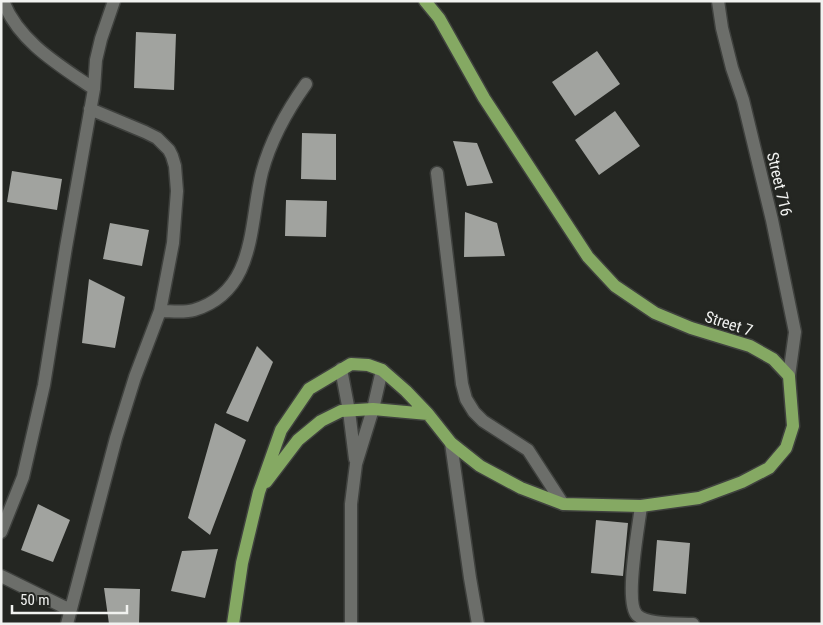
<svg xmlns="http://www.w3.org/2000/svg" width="823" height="625" viewBox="0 0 823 625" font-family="'Roboto Condensed',sans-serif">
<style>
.building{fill:#a1a39f}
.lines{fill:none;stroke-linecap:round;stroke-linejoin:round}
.minor-casing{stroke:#3f413e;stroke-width:15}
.primary-casing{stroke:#3f413e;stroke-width:15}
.minor{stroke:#6c6e6a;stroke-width:12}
.primary{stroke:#85a963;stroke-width:12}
.labels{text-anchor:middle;stroke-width:5;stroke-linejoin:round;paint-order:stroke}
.street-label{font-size:16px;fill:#f1f2f0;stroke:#242622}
</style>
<rect width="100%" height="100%" fill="#242622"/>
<!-- building -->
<path class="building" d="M136 32 176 34 174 90 134 88Z
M597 51 620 84 575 116 552 82Z
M615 111 640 146 599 175 575 140Z
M302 133 336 134V180L301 179Z
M453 141 477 143 493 183 467 186Z
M12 171 62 179 57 210 7 202Z
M286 200 327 201 326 237 285 236Z
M465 212 497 223 505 256 464 257Z
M110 223 149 230 142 266 103 259Z
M89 279 125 297 115 348 82 343Z
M257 346 273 362 248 422 226 413Z
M215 423 246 440 210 535 188 518Z
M38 504 70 520 53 562 21 550Z
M596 520 628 523 623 576 591 573Z
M657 540 690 543 686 594 653 591Z
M218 549 205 598 171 591 182 551Z
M104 588 140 589 139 624H109Z"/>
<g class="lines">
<defs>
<path id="minor" d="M3 1C19 42 59 65 94 89
M718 1 722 28 732 68 743 100 772 220 795 332 789 376
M437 173 462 384 466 399 474 412 483 421 528 450 563 504
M160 311C171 311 184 313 194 310 257 291 249 223 262 172 271 139 286 112 306 84
M341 369 349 411 355 459
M451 443 470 578 478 624
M641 506C639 525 624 602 637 615 647 625 678 623 693 624
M1 532 23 477 44 385 66 247 94 89 96 60 101 39 114 1
M1 576 70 610
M67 624 116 438 135 377 160 311 173 243 177 191 175 166 172 156 169 150 157 138 145 132 90 109
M351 624V504L356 464 373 409 382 370"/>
<path id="primary" d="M266 482 298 440 321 421 341 411 373 409 428 414
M233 624 242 563 259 492 281 430 309 389 351 364 368 365 382 370 406 391 428 414 451 443 480 466 521 488 563 504 641 506 699 498 742 482 769 468 786 448 793 426 789 376 773 359 750 346 691 328 655 313 615 286 588 257 484 98 439 18 425 1"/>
</defs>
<!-- minor casing -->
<use href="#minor" class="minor-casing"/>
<!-- primary casing -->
<use href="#primary" class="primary-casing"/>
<!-- minor -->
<use href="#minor" class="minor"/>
<!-- primary -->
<use href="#primary" class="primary"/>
</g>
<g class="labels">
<!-- street labels -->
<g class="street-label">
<text transform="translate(780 184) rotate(77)" y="6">Street 716</text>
<text transform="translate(729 323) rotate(18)" y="6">Street 7</text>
</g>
</g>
<!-- border -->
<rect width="823" height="625" fill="none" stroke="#f1f2f0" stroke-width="5"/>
<!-- scale -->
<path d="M12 605v8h115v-8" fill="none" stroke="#f1f2f0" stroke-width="2.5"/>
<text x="20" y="605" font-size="15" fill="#f1f2f0" stroke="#242622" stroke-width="4" paint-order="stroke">50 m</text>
</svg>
